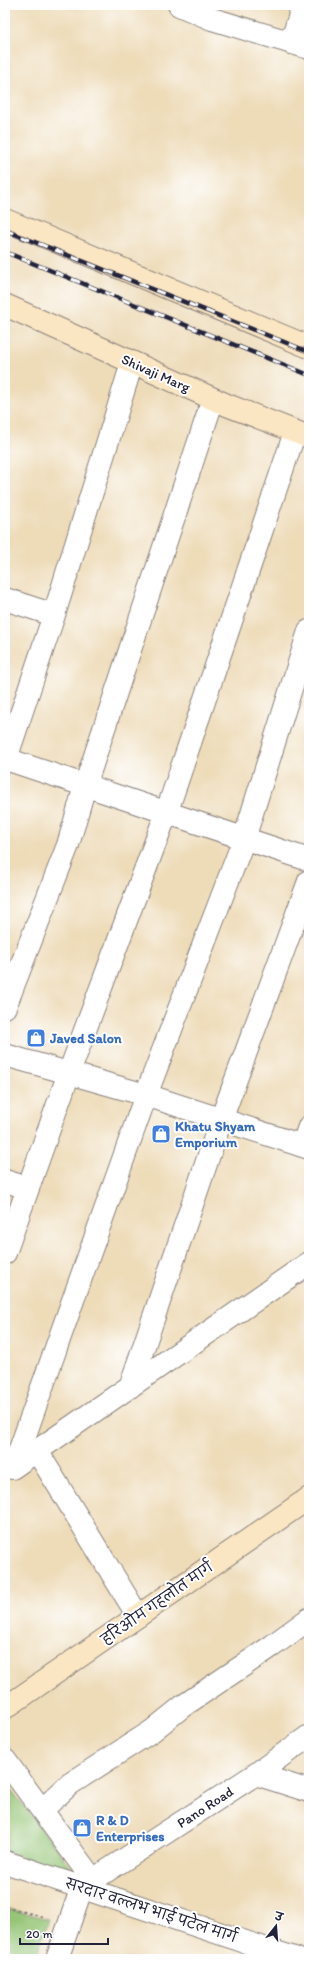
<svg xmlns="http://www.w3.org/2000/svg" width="314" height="1964" viewBox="0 0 314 1964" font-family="Itim,'Playpen Sans Deva',sans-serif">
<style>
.green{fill:#93c372;stroke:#5a7256}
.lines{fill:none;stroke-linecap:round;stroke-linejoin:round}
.street-casing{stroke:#887f7a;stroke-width:24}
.secondary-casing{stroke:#887f7a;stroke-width:24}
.path{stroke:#887f7a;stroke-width:2.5;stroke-dasharray:3 3;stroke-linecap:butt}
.street{stroke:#fff;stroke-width:22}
.secondary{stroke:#fbe6c3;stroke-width:22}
.rail-casing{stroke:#22223b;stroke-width:4.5}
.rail{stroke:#fff;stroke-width:3;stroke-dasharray:9;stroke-linecap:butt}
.labels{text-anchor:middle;stroke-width:4;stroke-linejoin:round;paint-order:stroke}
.street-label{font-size:14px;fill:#22223b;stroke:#fff}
.shop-label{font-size:14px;font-weight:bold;fill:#366cbe;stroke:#fff;text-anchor:start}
</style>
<rect width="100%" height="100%" fill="#fff"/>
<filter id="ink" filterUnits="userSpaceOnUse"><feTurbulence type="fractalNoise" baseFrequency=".025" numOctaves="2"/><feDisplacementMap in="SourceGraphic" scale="8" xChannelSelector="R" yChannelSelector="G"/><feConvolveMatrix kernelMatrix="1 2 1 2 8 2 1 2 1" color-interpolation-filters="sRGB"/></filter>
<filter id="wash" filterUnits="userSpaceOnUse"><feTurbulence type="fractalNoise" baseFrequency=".012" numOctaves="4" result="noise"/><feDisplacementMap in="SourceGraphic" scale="16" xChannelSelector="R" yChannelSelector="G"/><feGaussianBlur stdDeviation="0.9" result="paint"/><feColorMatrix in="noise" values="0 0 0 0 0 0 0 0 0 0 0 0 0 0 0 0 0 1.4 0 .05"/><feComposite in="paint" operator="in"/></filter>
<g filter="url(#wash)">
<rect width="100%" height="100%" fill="#eedcb9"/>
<!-- green -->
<path class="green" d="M5 1782 78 1876 5 1851Z
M5 1908 49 1919 35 1959H5Z"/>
</g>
<g filter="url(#ink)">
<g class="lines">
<defs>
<path id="street" d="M179 5 212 19 309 48
M291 43 303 5
M5 599 54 615
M6 759 309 860
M5 762 54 615 132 363
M5 1007 68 845 85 786 213 399
M5 1055 146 1095 309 1148
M302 1146 309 1127
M5 1181 28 1188
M5 1253 69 1073 166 814 295 432
M130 1387 221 1120 309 881
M37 1451 138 1616
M14 1466 146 1095 244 839 309 631
M12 1468 309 1263
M5 1760 93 1880
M256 1774 309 1791
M42 1810 70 1784 152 1731 183 1706 272 1646 309 1619
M5 1862 297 1959
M57 1959 82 1887 256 1774 309 1736"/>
<path id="secondary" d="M5 220 309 347
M5 305 227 405 309 437
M5 1708 309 1498"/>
</defs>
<!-- street casing -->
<use href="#street" class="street-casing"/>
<!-- secondary casing -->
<use href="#secondary" class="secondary-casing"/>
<!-- path -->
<path class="path" d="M5 1907 43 1917"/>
<!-- street -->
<use href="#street" class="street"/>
<!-- secondary -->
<use href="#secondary" class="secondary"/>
<defs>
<path id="rail" d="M5 230 309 352
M5 252 309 375"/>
</defs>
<!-- rail casing -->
<use href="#rail" class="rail-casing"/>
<!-- rail -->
<use href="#rail" class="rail"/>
</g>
</g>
<!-- icons -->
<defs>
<symbol id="shop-square" viewBox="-11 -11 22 22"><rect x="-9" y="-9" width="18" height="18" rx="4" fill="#3f7fe0" stroke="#fff"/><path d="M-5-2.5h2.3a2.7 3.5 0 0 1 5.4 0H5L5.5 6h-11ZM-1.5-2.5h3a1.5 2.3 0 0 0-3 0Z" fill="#fff"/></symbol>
</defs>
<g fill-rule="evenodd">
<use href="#shop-square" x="25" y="1027" width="22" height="22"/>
<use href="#shop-square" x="150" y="1123" width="22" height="22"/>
<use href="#shop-square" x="71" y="1817" width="22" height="22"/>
</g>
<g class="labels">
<!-- street labels -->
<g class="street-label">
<text transform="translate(156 373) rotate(24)" y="5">Shivaji Marg</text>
<text transform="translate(157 1603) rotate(-35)" y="5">हरिओम गहलोत मार्ग</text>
<text transform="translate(205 1807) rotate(-33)" y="5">Pano Road</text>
<text transform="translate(151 1910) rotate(18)" y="5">सरदार वल्लभ भाई पटेल मार्ग</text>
</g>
<!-- shop labels -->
<g class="shop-label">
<text x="50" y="1043">Javed Salon</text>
<text x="175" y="1131">Khatu Shyam<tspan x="175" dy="16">Emporium</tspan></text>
<text x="96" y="1825">R &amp; D<tspan x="96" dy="16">Enterprises</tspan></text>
</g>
</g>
<!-- margin -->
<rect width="314" height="1964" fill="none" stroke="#fff" stroke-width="20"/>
<!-- north arrow -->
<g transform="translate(276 1926) rotate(17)" stroke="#ffffff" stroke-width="3" paint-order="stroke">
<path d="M0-3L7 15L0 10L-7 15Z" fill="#22223b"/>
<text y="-6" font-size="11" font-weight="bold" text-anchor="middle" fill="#22223b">उ</text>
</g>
<!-- scale -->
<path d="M20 1938v6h88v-6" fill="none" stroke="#22223b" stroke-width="2"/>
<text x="26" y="1938" font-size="12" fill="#22223b" stroke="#ffffff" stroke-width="3" paint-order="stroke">20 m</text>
</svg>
